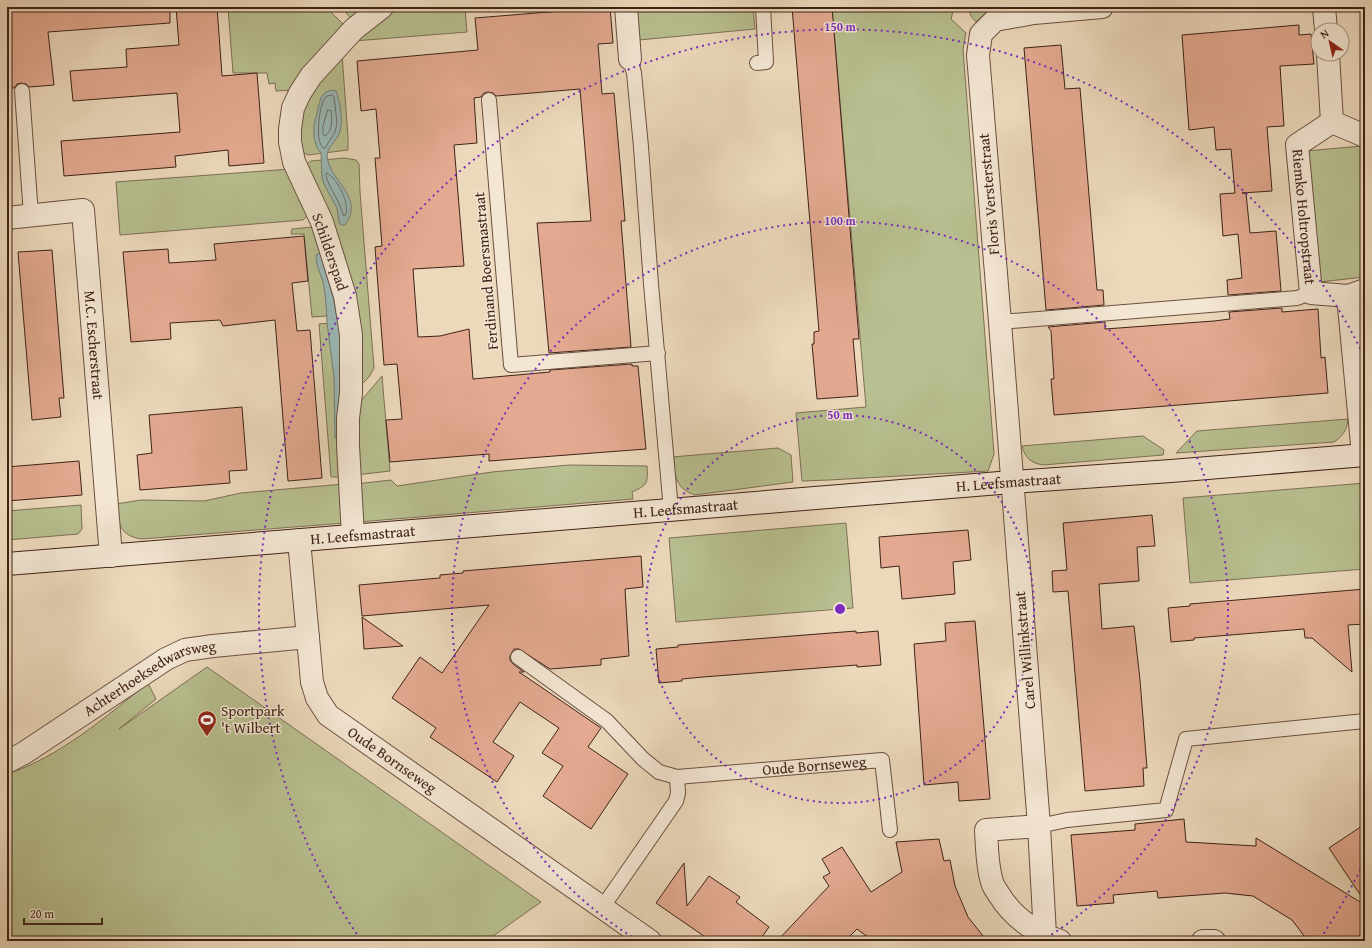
<svg xmlns="http://www.w3.org/2000/svg" width="1372" height="948" viewBox="0 0 1372 948" font-family="'Gentium Book Plus',serif">
<style>
.green{fill:#b8bf90;stroke:#7c7054}
.water{fill:#9ab9b7;stroke:#767d77}
.lines{fill:none;stroke-linecap:round;stroke-linejoin:round}
.shore{stroke:#6c6e67;stroke-width:1}
.building{fill:#e3aa91;stroke:#3f2217}
.lane-casing{stroke:#6a5040;stroke-width:16}
.street-casing{stroke:#6a5040;stroke-width:24}
.secondary-casing{stroke:#3f2217;stroke-width:24}
.lane{stroke:#f3e6d3;stroke-width:14}
.street{stroke:#f3e6d3;stroke-width:22}
.secondary{stroke:#f3e6d3;stroke-width:22}
.ring{fill:none;stroke:#7b2cbf;stroke-width:2;stroke-dasharray:2 4}
.labels{text-anchor:middle;stroke-width:3;stroke-linejoin:round;paint-order:stroke}
.street-label{font-size:15px;fill:#3f2217;stroke:#f3e6d3}
.poi-label{font-size:15px;fill:#3f2217;stroke:#f3e6d3;text-anchor:start}
.centre{fill:#7b2cbf;stroke:#f3e6d3;stroke-width:2}
.ring-label{font-size:12px;text-anchor:middle;font-weight:bold;fill:#7b2cbf;stroke:#f3e6d3;stroke-width:3;stroke-linejoin:round;paint-order:stroke}
</style>
<rect width="100%" height="100%" fill="#ecd9bc"/>
<filter id="stains"><feTurbulence type="fractalNoise" baseFrequency=".005" numOctaves="4"/><feColorMatrix values="0 0 0 0 .2 0 0 0 0 .09 0 0 0 0 .02 0 0 0 .5 -.17"/></filter>
<radialGradient id="worn" r=".72"><stop offset=".6" stop-color="#630" stop-opacity="0"/><stop offset="1" stop-color="#630" stop-opacity=".3"/></radialGradient>
<!-- green -->
<path class="green" d="M228 7H326L347 28 295 90 276 91 275 83 269 84 267 73H233Z
M341 7H372L353 21Z
M394 7H479L465 8 467 32 354 41 375 21Z
M634 7H753L755 29 639 40Z
M832 7H954L951 19 966 33 963 49 994 454 988 471 829 480 802 481 796 413 866 407Z
M968 7H996L987 12 976 22 971 16Z
M342 54 348 137V150L308 155 299 150 298 120 305 95Z
M1361 146 1365 184V277L1319 282 1306 151Z
M344 158 356 160 359 164 360 192 374 368 369 377 361 385 307 164 311 161Z
M291 169 310 213 303 220 120 235 116 182Z
M312 227 340 315 312 317 304 234H291L292 229Z
M343 322V477H331L319 324Z
M382 376 390 471 356 475 360 402Z
M1348 419C1347 430 1343 436 1334 442L1176 453 1197 431Z
M1143 436 1164 450 1163 455 1043 465C1031 463 1025 458 1022 446Z
M778 448 791 455 793 482 695 495C675 489 675 474 672 457Z
M569 465 647 466C648 483 648 485 632 492L633 499 359 522 356 484 391 480 397 486 492 472Z
M1365 483V569L1190 583 1183 498Z
M344 484 345 523 141 539C119 535 119 524 116 504L141 500 204 501 241 493Z
M81 505 82 529 78 534 7 540V511Z
M846 523 853 608 676 622 669 538Z
M207 667 541 902 486 941H7V774C58 758 107 716 148 683L156 699 119 729Z"/>
<!-- water -->
<path class="water" d="M332 90 336 91C340 102 344 122 339 134 334 144 324 150 328 161 334 184 364 198 345 225H341L339 222 337 208 324 184 322 177 321 153 317 148 314 137V125L321 97 326 92Z
M320 253 333 297 341 339 343 359 337 438H335L334 377 327 323C327 313 325 291 323 282 320 272 316 266 316 255Z"/>
<g class="lines">
<!-- shore -->
<path class="shore" d="M332 95 334 97 337 123 335 132 325 148H323C315 141 319 109 324 99 326 96 329 95 332 95Z
M328 110 331 111C332 121 333 130 325 136L323 134V126Z
M327 173C338 179 351 205 345 216L343 215C340 201 330 190 326 176Z"/>
</g>
<!-- building -->
<path class="building" d="M7 7H170V23L48 32 54 85 29 87 26 84 21 83 17 84 14 88H7Z
M176 7H217L222 76 257 73 264 163 229 166 228 150 175 156 176 167 64 176 61 141 180 132 177 93 73 101 70 71 127 67 126 49 179 45Z
M610 7 613 43 598 44 602 94 614 93 625 221H621L631 347 549 353 537 223 591 221 580 89 496 96 493 93 488 92 484 93 481 97 474 98 477 143 454 145 464 266 413 269 418 337 440 336 469 329 473 379 550 372V370L632 364V366H638L646 449 489 461V454L390 462 386 420 402 419 397 364 384 365 375 247 382 246 375 158H380L376 109 361 111 357 61 478 50 475 18Z
M792 7H832L859 339H853L858 396 817 399 812 344H814V332L819 331Z
M1299 25V35L1311 34 1314 64 1280 66 1284 126 1267 127 1272 191 1242 193H1246L1250 233 1276 231 1281 291 1228 295 1227 280 1242 278 1238 234 1223 236 1220 194 1235 193 1231 149 1216 150 1214 127 1189 130 1182 35Z
M1061 45 1065 89 1080 88 1097 290H1103L1104 305 1046 310 1024 48Z
M304 236 308 281 292 283 297 331 310 330 322 478 288 481 275 320 223 326 220 320 170 323 171 339 131 342 123 252 168 249 169 263 216 260 214 244Z
M52 250 64 398H59L61 417 32 420 18 252Z
M1282 308V312L1318 309 1321 358 1325 357 1328 393 1054 415 1051 379H1054L1051 331 1048 327 1105 322V329L1214 321 1230 319 1229 312Z
M242 407 247 470 229 471 230 483 140 490 137 455 152 453 149 415Z
M79 461 82 495 7 501V467Z
M1152 515 1155 546 1137 547 1139 581 1099 584 1102 629 1134 626 1140 680 1147 768H1143L1144 786 1085 791 1068 591 1053 592 1052 571 1067 570 1063 523Z
M968 530 971 560 953 562 955 594 902 599 899 566 881 568 879 537Z
M641 556 643 587 625 589 629 656 601 659V665L550 669 519 649H514L510 656V660L513 664 524 672H519L601 728 588 747 628 774 591 829 543 796 563 766 542 753 559 728 520 702 493 742 514 756 497 782 430 737 436 728 392 698 420 657 442 673 489 605 362 616 359 585 440 578V575L463 573V571Z
M1365 589V624L1348 625 1352 672 1312 638H1305L1304 629 1194 638V640L1171 642 1168 608 1190 606V604Z
M362 617 403 646 364 649Z
M975 621 990 799 959 801 958 782 924 785 914 644 946 641 945 623Z
M856 631V633L878 631 881 665 857 667V665L703 677 682 679V681L659 683 656 649 678 647V645Z
M1184 819 1186 842 1256 846V838L1365 905V941H1308L1292 920 1253 896 1225 893 1158 898 1157 891 1113 895 1114 903 1077 906 1071 835 1135 830V824Z
M1365 824V902L1329 848Z
M939 839 944 861 950 860 955 886 968 917 987 941H873L857 929 845 941H777L829 886 823 877 830 873 822 859 842 847 871 892 902 872 896 842Z
M684 863 687 906 709 876 740 897 736 902 769 927 759 941H711L656 903Z"/>
<g class="lines">
<defs>
<g id="lane">
<path d="M630 59 634 73 641 147 651 284 671 510"/>
<path d="M757 63 766 62 763 7"/>
<path d="M22 91 31 215"/>
<path d="M489 100 511 365 658 353"/>
<path d="M1000 322 1297 298 1311 293"/>
<path id="s1" d="M518 657 607 721 643 759 659 772 677 777 882 760 890 830"/>
<path d="M1039 826 1067 820 1166 810 1186 739 1365 721"/>
<path d="M602 908 676 801 678 793 677 777"/>
</g>
<g id="street">
<path d="M626 7 630 59"/>
<path d="M1324 7 1326 30"/>
<path d="M1328 54 1332 122"/>
<path id="s2" d="M1332 122 1297 145 1311 293 1348 296 1365 290"/>
<path d="M1332 122 1365 136"/>
<path id="s3" d="M7 218 83 210 111 556"/>
<path d="M1348 296 1363 455"/>
<path d="M353 536 348 446V418L351 393V335L345 296 322 222 294 162 290 142V129L293 108 300 93 311 76 354 29 382 7"/>
<path id="s4" d="M299 540 312 682 317 698 328 715 650 941"/>
<path id="s5" d="M7 762 24 753 166 659 185 650 213 646 308 637"/>
<path d="M1039 826 1000 322 978 55 981 34 995 20 1034 13 1102 7"/>
<path d="M1045 935 1039 826 986 830C987 847 987 866 992 882 993 886 996 890 998 893 1012 917 1034 932 1060 941"/>
<path d="M1203 941H1214"/>
</g>
<g id="secondary">
<path id="s6" d="M7 564 1012 482 1171 471 1365 455"/>
</g>
</defs>
<!-- lane casing -->
<use href="#lane" class="lane-casing"/>
<!-- street casing -->
<use href="#street" class="street-casing"/>
<!-- secondary casing -->
<use href="#secondary" class="secondary-casing"/>
<!-- lane -->
<use href="#lane" class="lane"/>
<!-- street -->
<use href="#street" class="street"/>
<!-- secondary -->
<use href="#secondary" class="secondary"/>
</g>
<!-- distance rings -->
<g class="ring">
<circle cx="840" cy="609" r="194"/>
<path d="M637 940A388 388 0 1 1 1043 940"/>
<path d="M1363 864A582 582 0 0 1 1320 939M360 939A582 582 0 1 1 1363 354"/>
</g>
<!-- icons -->
<defs>
<symbol id="stadium-pin" viewBox="-11 -11 22 30"><path d="M0 17L-7.5 6A9.5 9.5 0 1 1 7.5 6Z" fill="#8f2418" stroke="#f3e6d3"/><path d="M0-5a6.5 5 0 1 0 0 10a6.5 5 0 1 0 0-10ZM-3.5-1.8h7v3.6h-7Z" fill="#fff"/></symbol>
</defs>
<g fill-rule="evenodd">
<use href="#stadium-pin" x="196" y="709" width="22" height="30"/>
</g>
<g class="labels">
<!-- street labels -->
<g class="street-label">
<text transform="translate(989 194) rotate(-95)" y="5">Floris Versterstraat</text>
<text dy="5" stroke="none"><textPath href="#s2" startOffset="114">Riemko Holtropstraat</textPath></text>
<text transform="translate(330 252) rotate(71)" y="5">Schilderspad</text>
<text transform="translate(486 271) rotate(-95)" y="5">Ferdinand Boersmastraat</text>
<text dy="5" stroke="none"><textPath href="#s3" startOffset="212">M.C. Escherstraat</textPath></text>
<text dy="5" stroke="none"><textPath href="#s6" startOffset="1005">H. Leefsmastraat</textPath></text>
<text dy="5" stroke="none"><textPath href="#s6" startOffset="681">H. Leefsmastraat</textPath></text>
<text dy="5" stroke="none"><textPath href="#s6" startOffset="357">H. Leefsmastraat</textPath></text>
<text transform="translate(1025 650) rotate(-95)" y="5">Carel Willinkstraat</text>
<text dy="5" stroke="none"><textPath href="#s5" startOffset="167">Achterhoeksedwarsweg</textPath></text>
<text dy="5" stroke="none"><textPath href="#s4" startOffset="258">Oude Bornseweg</textPath></text>
<text dy="5" stroke="none"><textPath href="#s1" startOffset="339">Oude Bornseweg</textPath></text>
</g>
<!-- poi labels -->
<g class="poi-label">
<text x="221" y="716">Sportpark<tspan x="221" dy="17">'t Wilbert</tspan></text>
</g>
</g>
<circle cx="840" cy="609" r="6" class="centre"/>
<g class="ring-label">
<text x="840" y="31">150 m</text>
<text x="840" y="225">100 m</text>
<text x="840" y="419">50 m</text>
</g>
<!-- margin -->
<rect width="1372" height="948" fill="none" stroke="#ecd9bc" stroke-width="24"/>
<rect x="8" y="8" width="1356" height="932" fill="none" stroke="#3f2217" stroke-width="2"/>
<rect x="12" y="12" width="1348" height="924" fill="none" stroke="#3f2217"/>
<!-- north arrow -->
<g transform="translate(1330 42) rotate(326)"><circle r="19" fill="#f3e6d3" stroke="#ab9888"/>
<path d="M0-3L7 15L0 10L-7 15Z" fill="#8f2418"/>
<text y="-6" font-size="11" font-weight="bold" text-anchor="middle" fill="#3f2217">N</text>
</g>
<!-- scale -->
<path d="M24 918v6h78v-6" fill="none" stroke="#3f2217" stroke-width="2"/>
<text x="30" y="918" font-size="12" fill="#3f2217" stroke="#f3e6d3" stroke-width="3" paint-order="stroke">20 m</text>
<rect width="100%" height="100%" filter="url(#stains)"/>
<rect width="100%" height="100%" fill="url(#worn)"/>
</svg>
